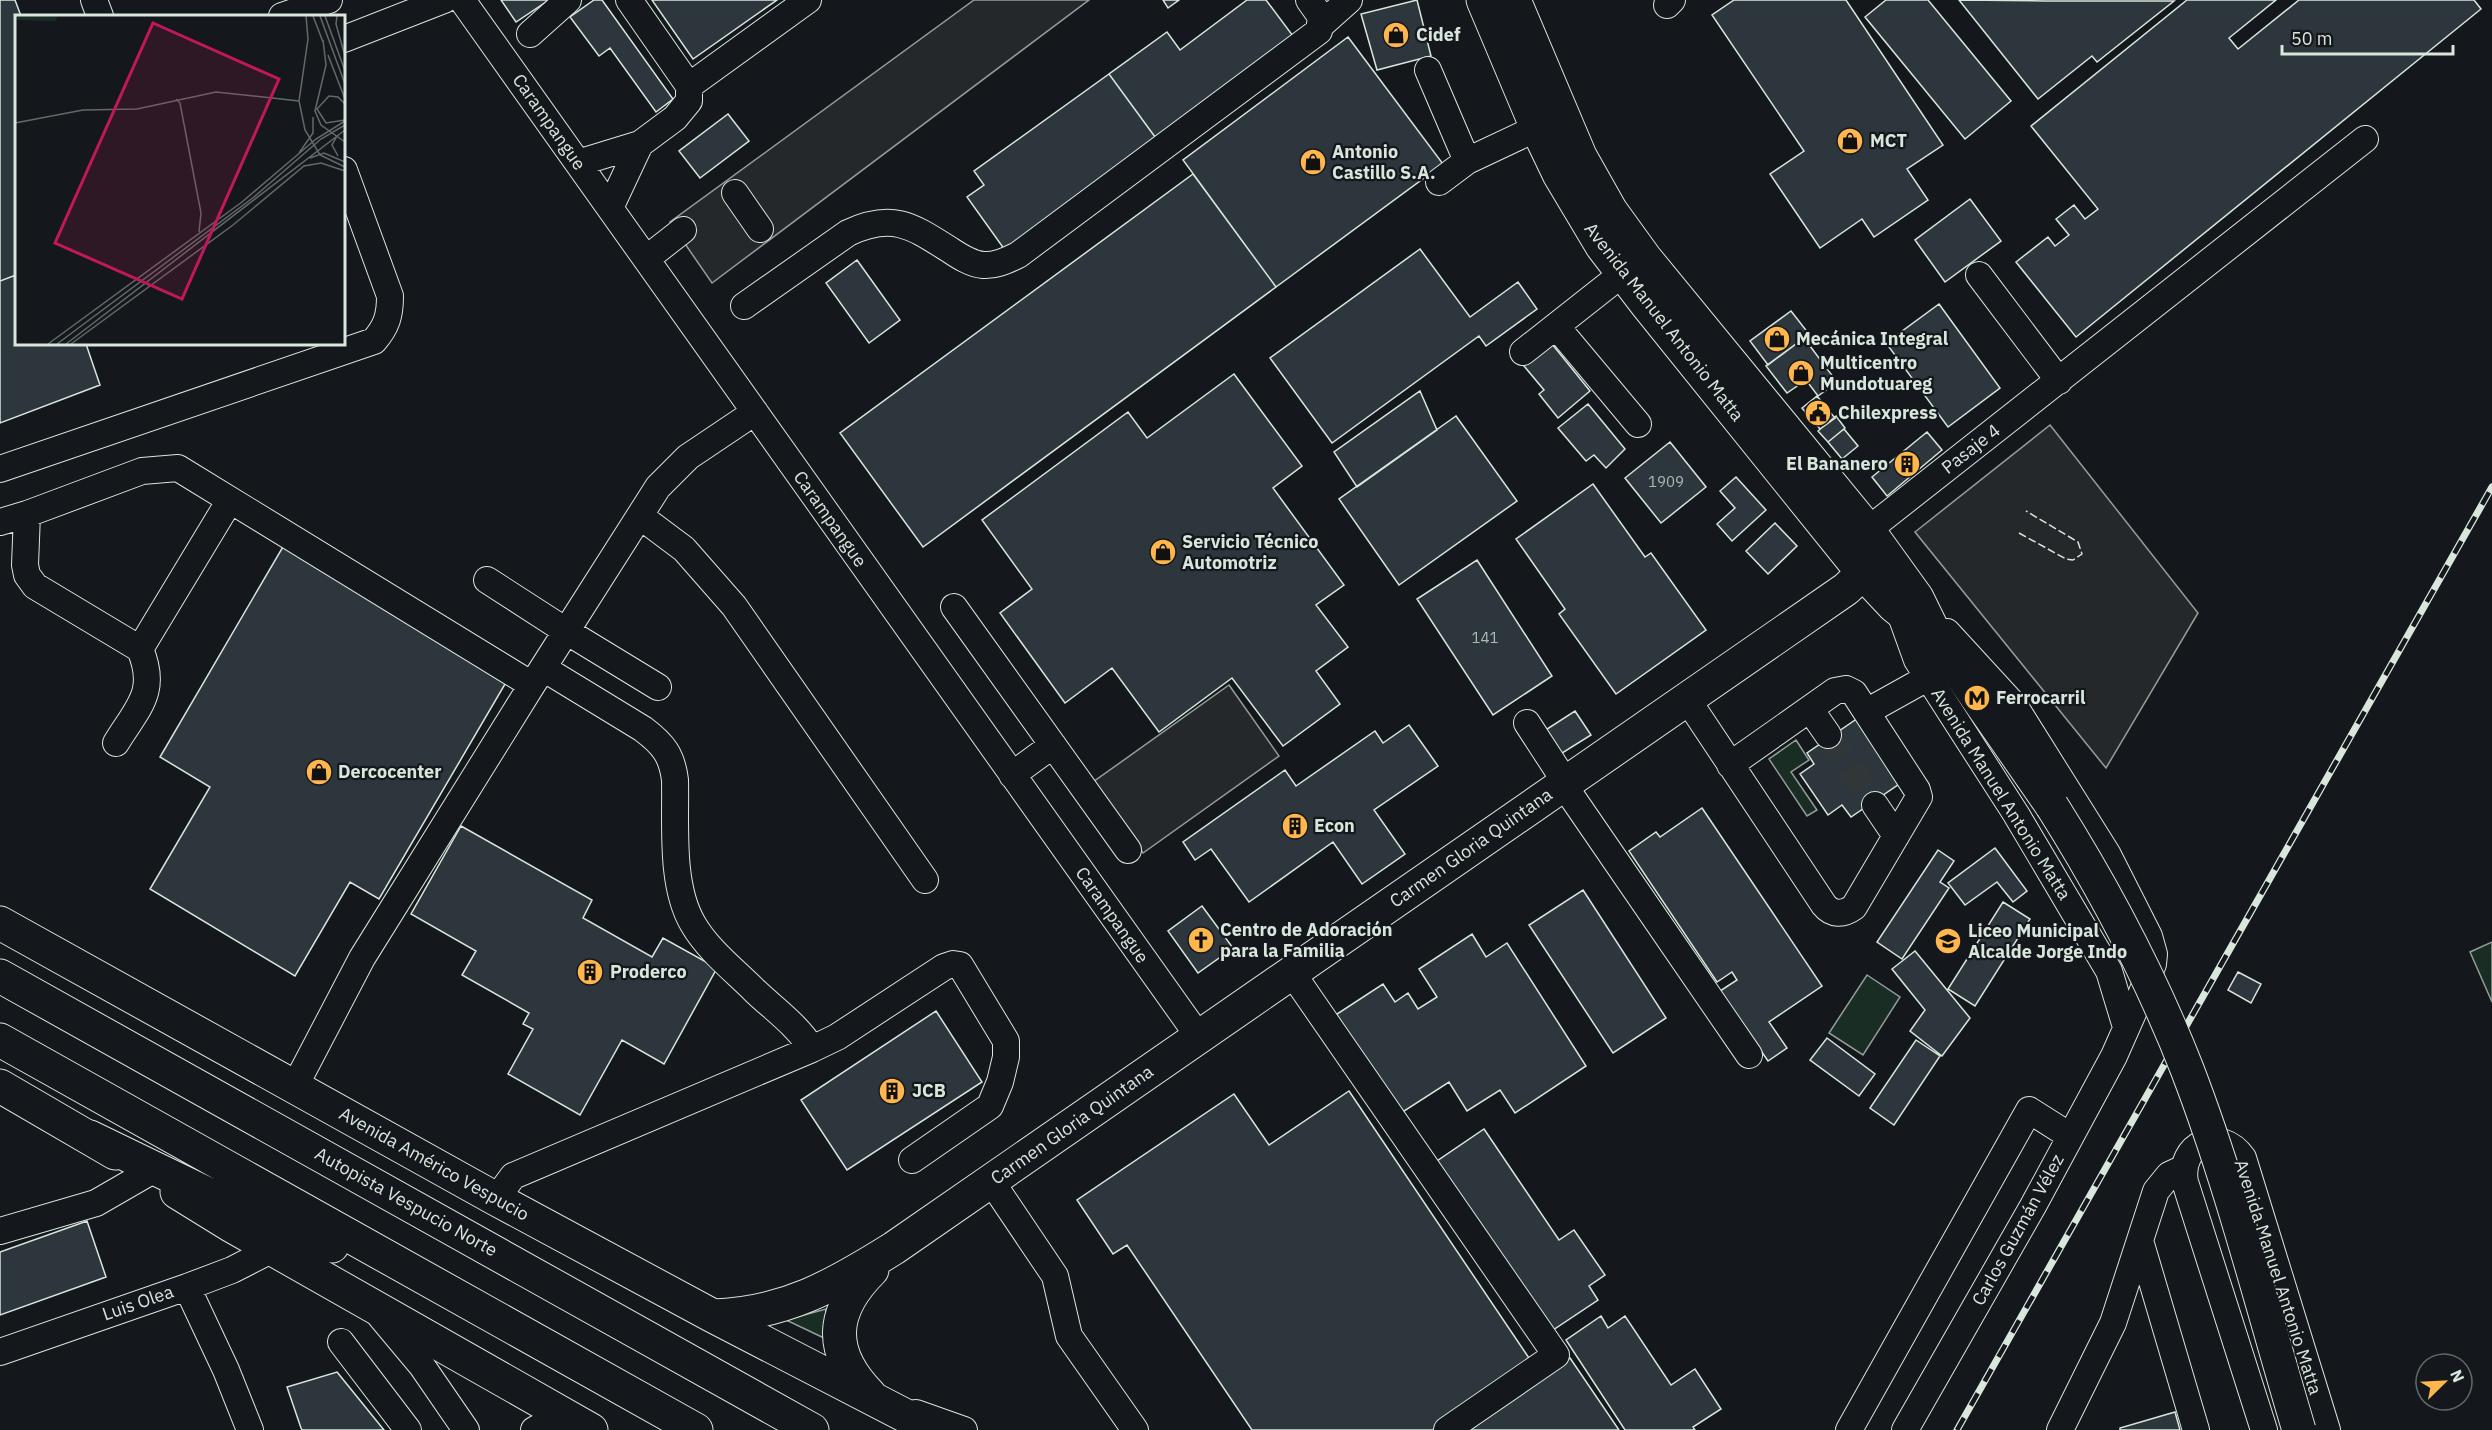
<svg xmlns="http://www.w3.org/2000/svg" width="2492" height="1430" viewBox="0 0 2492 1430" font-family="'IBM Plex Sans',sans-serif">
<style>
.green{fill:#1a2d24;stroke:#939e99;stroke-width:1.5}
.parking{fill:#24282b;stroke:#939e99;stroke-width:1.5}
.building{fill:#2c363c;stroke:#d8e6dc;stroke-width:1.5}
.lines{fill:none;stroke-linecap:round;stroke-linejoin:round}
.minor-tunnel{stroke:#313739;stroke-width:26;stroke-dasharray:26 13;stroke-linecap:butt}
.minor-casing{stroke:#d8e6dc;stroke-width:28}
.major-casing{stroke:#d8e6dc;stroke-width:35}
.highway-casing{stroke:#d8e6dc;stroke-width:35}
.minor{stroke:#14181c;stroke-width:26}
.major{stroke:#14181c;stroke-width:33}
.highway{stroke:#14181c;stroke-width:33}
.rail-casing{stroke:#d8e6dc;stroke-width:7}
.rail{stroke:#14181c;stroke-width:4.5;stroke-dasharray:14;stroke-linecap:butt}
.major-bridge-casing{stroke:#d8e6dc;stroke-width:35;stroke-linecap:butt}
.major-bridge{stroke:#14181c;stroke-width:33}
.fence{stroke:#d8e6dc;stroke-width:1.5;stroke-dasharray:8 3;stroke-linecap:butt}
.labels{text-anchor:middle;stroke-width:4.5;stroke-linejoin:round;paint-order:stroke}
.number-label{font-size:15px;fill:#adbab4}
.poi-label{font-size:18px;font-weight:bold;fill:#d8e6dc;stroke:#14181c;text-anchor:start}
.street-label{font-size:18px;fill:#d8e6dc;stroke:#14181c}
.inset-road{fill:none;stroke:#626a69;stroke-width:1.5}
.view{fill:#c2185b;fill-opacity:0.15;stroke:#c2185b;stroke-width:3}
.inset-edge{fill:none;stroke:#d8e6dc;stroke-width:3}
</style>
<rect width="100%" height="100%" fill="#14181c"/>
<!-- green -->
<path class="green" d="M1796 740 1809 760 1791 772 1817 810 1807 816 1769 759Z
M2492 942V1002L2470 952Z
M1867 975 1900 997 1863 1055 1829 1033Z
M826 1309 824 1338 786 1320Z"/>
<!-- parking -->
<path class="parking" d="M974 0H1089L712 283 670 222Z
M2050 425 2198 613 2106 768 1915 532Z
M1229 685 1279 756 1143 853 1093 782Z"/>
<!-- building -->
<path class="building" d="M0 0H15L21 16H16V275L0 281Z
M501 0H549L516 22Z
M594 0H602L673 99 656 112 610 48 599 56 570 17Z
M652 0H777L693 59Z
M1163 0H1179L1168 8Z
M1247 0H1266L1296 40 1158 141 1109 74 1167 32 1180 50Z
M1417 0 1431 56 1377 70 1361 14Z
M1734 0H1846L1943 145 1907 169 1928 200 1874 237 1862 219 1820 248 1770 174 1804 151 1712 15Z
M1886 0H1928L2011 101 1965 139 1865 17Z
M1959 0 2046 1H2174L2097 62 2092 56 2038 99Z
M2187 0H2276L2229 38 2238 49 2299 0H2474L2481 9 2076 337 2016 262 2048 237 2055 246 2069 235 2056 219 2074 205 2085 219 2098 209 2031 126Z
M1348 37 1443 164 1276 287 1183 160Z
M1109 74 1158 141 1007 253 967 197 984 185 974 171Z
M728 114 749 141 700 178 679 151Z
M1193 174 1276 287 923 547 840 433Z
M1970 199 2001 241 1945 282 1915 240Z
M1420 249 1470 317 1518 282 1537 309 1486 346 1479 336 1332 443 1270 358Z
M857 260 900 320 869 343 826 283Z
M16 275V344H86L100 385 0 423V281Z
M1939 304 2000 388 1948 427 1886 343Z
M1791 311 1809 334 1768 365 1750 341Z
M1804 338 1837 382 1818 396 1806 380 1787 393 1766 366Z
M1552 344 1590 391 1558 418 1539 394 1544 390 1524 366Z
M1234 374 1302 466 1273 488 1344 585 1316 605 1348 647 1316 671 1340 704 1283 746 1232 678 1159 732 1112 668 1065 703 1000 613 1032 589 982 520 1128 412 1147 438Z
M1420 391 1437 430 1357 487 1334 452Z
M1817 396 1835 418 1820 429 1802 408Z
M1588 404 1625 449 1606 468 1594 455 1586 461 1558 428Z
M1456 416 1517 501 1399 585 1339 499Z
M1836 416 1845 428 1828 442 1818 431Z
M1844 429 1858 446 1842 459 1828 442Z
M1927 432 1942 450 1887 496 1872 477Z
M1670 442 1706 487 1661 523 1625 478Z
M1736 477 1766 510 1732 541 1717 524 1735 508 1720 491Z
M1593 484 1645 557 1651 553 1706 630 1616 694 1559 614 1565 609 1516 539Z
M1775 523 1797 546 1768 574 1746 551Z
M284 545 508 679 379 899 350 882 295 976 150 889 210 787 160 757Z
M1477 560 1552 676 1493 715 1417 599Z
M1575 711 1591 735 1559 755 1544 731Z
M1861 716 1905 780 1851 817 1842 805 1828 815 1800 774 1814 764 1807 753Z
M1409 725 1438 766 1374 810 1405 854 1362 884 1333 842 1249 902 1211 849 1195 860 1183 842 1285 770 1296 786 1375 731 1383 743Z
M1702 808 1822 986 1769 1022 1787 1048 1768 1061 1720 991 1737 980 1732 972 1717 982 1629 851 1656 832 1660 837Z
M461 826 592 900 583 918 652 957 663 938 717 968 664 1064 622 1040 580 1115 508 1074 533 1029 523 1024 529 1013 462 975 476 951 411 914Z
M1995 848 2027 891 2013 902 1997 882 1965 905 1948 883Z
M1938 850 1954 861 1940 882 1949 888 1902 959 1877 942Z
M1583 890 1666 1018 1613 1053 1529 925Z
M2003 902 2030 919 1975 1006 1948 989Z
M1202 906 1233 948 1198 973 1168 931Z
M1472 934 1486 957 1507 943 1586 1066 1515 1113 1500 1090 1467 1111 1449 1082 1398 1115 1334 1016 1383 984 1395 1002 1408 993 1418 1009 1437 997 1419 969Z
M1915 951 1970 1018 1942 1056 1910 1031 1925 1010 1892 969Z
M2238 972 2261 984 2251 1003 2228 990Z
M936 1011 982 1082 847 1170 801 1100Z
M1827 1038 1875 1074 1859 1096 1810 1060Z
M1916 1040 1940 1056 1894 1125 1870 1108Z
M1349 1091 1533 1364 1435 1430H1252L1127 1245 1113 1254 1077 1200 1234 1094 1269 1145Z
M1484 1129 1559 1240 1574 1230 1605 1275 1589 1286 1598 1300 1553 1330 1437 1161Z
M87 1221 106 1277 0 1315V1252Z
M1601 1316 1608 1328 1625 1316 1671 1385 1695 1369 1721 1409 1693 1427 1695 1430H1625L1566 1340Z
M1570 1358 1619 1430H1463Z
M337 1372 384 1430H302L301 1428 287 1387Z
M2175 1412 2180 1430H2120V1428Z"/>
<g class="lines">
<!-- minor-tunnel -->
<path class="minor-tunnel" d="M1828 735 1875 805"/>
<defs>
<path id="minor" d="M94 0 100 16
M462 0 1199 1037
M1667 5 1672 0
M282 16 329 0
M1321 25 1349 0
M530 34 568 0
M344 39 444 0
M1428 70 1467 161
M689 86 808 0
M578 163 640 144 675 118 689 101V86L629 0
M1439 182 1467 161 1537 128
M735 193 760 229
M610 208 640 144
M646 259 683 230
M1979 275 2059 381
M744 306 848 233C893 212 912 226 950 250 959 256 971 264 983 265 996 266 1007 260 1018 255L1319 31 1321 17 1309 0
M1556 326 1638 424
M1523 352 1622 274
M0 469 374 341C387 326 390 315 390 296L344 170
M27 514 25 565 27 575 35 586 140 649C158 692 138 707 116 743
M640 516 684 549 734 606 925 880
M0 522 27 514 142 471 178 468 532 685
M1868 530 2365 139
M487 580 566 631 658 687
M954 607 1128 850
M1899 610 1917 660 2016 814 2109 971 2126 1027
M140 649 230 500
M543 668 643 729C663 744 672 755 675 780 676 824 670 885 693 924 708 950 734 970 755 991 775 1010 797 1025 812 1049
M1687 699 1824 905C1832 915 1843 915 1854 907L1919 797 1917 790 1854 693 1846 689 1835 691 1730 765
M1810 709 1828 735
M1868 711 1929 677
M1527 723 1566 783
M1012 775 1053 745
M1563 784 1749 1055
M1875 805 1896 836
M1292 973 1556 1355 1447 1430
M295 1086 362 958 532 685 658 487 688 457 755 412
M991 1181 1055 1276 1069 1336 1135 1430
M496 1199 513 1176 812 1049 837 1037 944 967 953 964 960 965 1006 1041V1057L1000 1082 990 1106 912 1160
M0 1231 96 1203 148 1173
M2141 1244 2196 1430
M187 1287 226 1370 250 1430
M381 1317 422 1366 466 1430
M341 1342 408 1430
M0 1352 187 1287 232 1270 273 1249
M916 1413 964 1430
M534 1430 550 1421 566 1416
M1849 1430 2029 1110 2070 1136
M1905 1430 2033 1206 2114 1056 2141 995 2153 964 2154 954 2149 936 2108 855 2014 705 1947 632
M2060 1430 2113 1323 2156 1191 2169 1175 2182 1169
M2264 1430 2185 1182C2178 1144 2220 1125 2243 1158L2327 1430"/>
<path id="major" d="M1483 0 1537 128 1559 174 1602 246 1648 306 1863 573 1894 606 1931 636
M1514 0 1580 156 1611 211 1645 258 1868 530 1917 598 1939 643 2052 806
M0 923 496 1199 713 1316 933 1430
M0 1086 115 1153
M177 1192 232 1226 591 1430
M713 1316C785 1314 835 1285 894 1248L1846 589 1863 573 1868 530
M870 1395C828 1352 830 1312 872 1270"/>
<path id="highway" d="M0 976 812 1430
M0 1040 696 1430
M90 1137 216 1198 332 1246"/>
</defs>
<!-- minor casing -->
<use href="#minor" class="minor-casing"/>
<!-- major casing -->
<use href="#major" class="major-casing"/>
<!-- highway casing -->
<use href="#highway" class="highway-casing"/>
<!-- minor -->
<use href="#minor" class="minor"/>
<!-- major -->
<use href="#major" class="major"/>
<!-- highway -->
<use href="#highway" class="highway"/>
<defs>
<path id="rail" d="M1957 1430 2492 487"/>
</defs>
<!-- rail casing -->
<use href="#rail" class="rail-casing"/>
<!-- rail -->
<use href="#rail" class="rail"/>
<defs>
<path id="major-bridge" d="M2052 806C2105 890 2151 977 2187 1069 2232 1186 2263 1310 2299 1430"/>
</defs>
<!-- major-bridge casing -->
<use href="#major-bridge" class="major-bridge-casing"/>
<!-- major-bridge -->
<use href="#major-bridge" class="major-bridge"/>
<!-- fence -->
<path class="fence" d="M2019 533 2066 559 2073 560 2082 554 2078 542 2026 511"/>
</g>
<!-- icons -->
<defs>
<symbol id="shop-disc" viewBox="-11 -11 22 22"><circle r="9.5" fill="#ffb74d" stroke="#14181c"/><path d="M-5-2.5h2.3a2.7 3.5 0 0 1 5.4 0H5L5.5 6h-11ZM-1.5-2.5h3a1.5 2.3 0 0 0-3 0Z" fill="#111"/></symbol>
<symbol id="civic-disc" viewBox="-11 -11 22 22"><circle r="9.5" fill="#ffb74d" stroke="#14181c"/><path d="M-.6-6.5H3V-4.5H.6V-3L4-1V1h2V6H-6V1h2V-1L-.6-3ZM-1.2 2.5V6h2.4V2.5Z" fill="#111"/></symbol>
<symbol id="building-disc" viewBox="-11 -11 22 22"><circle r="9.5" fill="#ffb74d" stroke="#14181c"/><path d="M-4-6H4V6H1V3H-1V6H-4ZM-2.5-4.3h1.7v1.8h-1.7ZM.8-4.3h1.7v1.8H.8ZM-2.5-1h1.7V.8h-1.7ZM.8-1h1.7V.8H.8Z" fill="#111"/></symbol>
<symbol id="metro-disc" viewBox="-11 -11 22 22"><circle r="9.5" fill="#ffb74d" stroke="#14181c"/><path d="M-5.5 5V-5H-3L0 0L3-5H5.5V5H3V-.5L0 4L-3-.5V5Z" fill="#111"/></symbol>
<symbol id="church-disc" viewBox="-11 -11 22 22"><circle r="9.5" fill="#ffb74d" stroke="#14181c"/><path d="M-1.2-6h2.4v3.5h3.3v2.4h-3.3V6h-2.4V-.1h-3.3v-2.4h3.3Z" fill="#111"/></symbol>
<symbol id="school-disc" viewBox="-11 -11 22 22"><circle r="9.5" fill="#ffb74d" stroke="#14181c"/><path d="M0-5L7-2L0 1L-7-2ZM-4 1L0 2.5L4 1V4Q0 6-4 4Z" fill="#111"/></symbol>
</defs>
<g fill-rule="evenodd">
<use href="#shop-disc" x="1381" y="20" width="30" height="30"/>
<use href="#shop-disc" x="1835" y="126" width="30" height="30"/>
<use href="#shop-disc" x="1298" y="147" width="30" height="30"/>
<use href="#shop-disc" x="1762" y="324" width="30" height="30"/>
<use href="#shop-disc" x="1786" y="358" width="30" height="30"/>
<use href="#civic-disc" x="1803" y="398" width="30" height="30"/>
<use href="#building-disc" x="1892" y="449" width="30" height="30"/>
<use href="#shop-disc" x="1148" y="537" width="30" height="30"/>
<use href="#metro-disc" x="1962" y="683" width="30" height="30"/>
<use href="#shop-disc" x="304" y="757" width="30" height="30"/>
<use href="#building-disc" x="1280" y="811" width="30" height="30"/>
<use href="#church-disc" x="1186" y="925" width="30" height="30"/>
<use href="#school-disc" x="1933" y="926" width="30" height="30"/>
<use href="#building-disc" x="575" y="957" width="30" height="30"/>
<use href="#building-disc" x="877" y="1076" width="30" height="30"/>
</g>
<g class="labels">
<!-- number labels -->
<g class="number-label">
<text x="1666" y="487">1909</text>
<text x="1485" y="643">141</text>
</g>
<!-- poi labels -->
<g class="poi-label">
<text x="1416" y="41">Cidef</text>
<text x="1870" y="147">MCT</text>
<text x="1332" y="158">Antonio<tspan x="1332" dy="21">Castillo S.A.</tspan></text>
<text x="1796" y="345">Mecánica Integral</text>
<text x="1820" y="369">Multicentro<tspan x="1820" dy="21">Mundotuareg</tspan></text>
<text x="1838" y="419">Chilexpress</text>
<text x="1888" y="470" text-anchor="end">El Bananero</text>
<text x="1182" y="548">Servicio Técnico<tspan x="1182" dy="21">Automotriz</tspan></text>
<text x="1996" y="704">Ferrocarril</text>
<text x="338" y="778">Dercocenter</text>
<text x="1314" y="832">Econ</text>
<text x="1220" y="936">Centro de Adoración<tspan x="1220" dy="21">para la Familia</tspan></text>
<text x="1968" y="937">Liceo Municipal<tspan x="1968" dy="21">Alcalde Jorge Indo</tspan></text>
<text x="610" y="978">Proderco</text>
<text x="912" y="1097">JCB</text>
</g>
<!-- street labels -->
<g class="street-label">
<text transform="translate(549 122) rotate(55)" y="6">Carampangue</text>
<text transform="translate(1664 322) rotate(52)" y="6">Avenida Manuel Antonio Matta</text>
<text transform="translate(1971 449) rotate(-38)" y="6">Pasaje 4</text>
<text transform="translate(830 519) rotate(55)" y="6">Carampangue</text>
<text transform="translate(2001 794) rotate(58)" y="6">Avenida Manuel Antonio Matta</text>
<text transform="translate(1471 848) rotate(-35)" y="6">Carmen Gloria Quintana</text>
<text transform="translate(1112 915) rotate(55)" y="6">Carampangue</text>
<text transform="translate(1072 1125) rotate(-35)" y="6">Carmen Gloria Quintana</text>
<text transform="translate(434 1164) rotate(29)" y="6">Avenida Américo Vespucio</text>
<text transform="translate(406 1202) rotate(29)" y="6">Autopista Vespucio Norte</text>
<text transform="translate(2018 1230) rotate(-61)" y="6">Carlos Guzmán Vélez</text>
<text transform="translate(2278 1277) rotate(72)" y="6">Avenida Manuel Antonio Matta</text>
<text transform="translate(138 1303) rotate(-19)" y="6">Luis Olea</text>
</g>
</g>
<!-- overview -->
<g transform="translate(15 15)">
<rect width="330" height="330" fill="#14181c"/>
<path d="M0 1H29L42 2 41 6 0 5Z" fill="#1a2d24"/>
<path class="inset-road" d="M291 1 293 24 284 86 290 115 305 140 330 152M298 1 308 27M305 1 330 69M310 1 330 56M322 1 321 9 330 41M308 25 311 50 300 96 306 110 330 127M313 40 330 84M161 84 165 88 186 198 184 217M330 89 323 82 314 81 302 94 311 108 330 105M0 108 68 95 122 94 201 77 284 86M322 121 317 130 323 141M284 138 298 118V102M295 143 309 138 330 147M33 329 227 187 301 124 330 106M42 329 239 182 306 124 330 110M51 329 330 115M56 329 218 210 289 151 306 148 330 156"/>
<path class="view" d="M138 8 264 64 167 284 40 228Z"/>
<rect width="330" height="330" class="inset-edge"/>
</g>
<!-- north arrow -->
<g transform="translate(2444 1382) rotate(66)"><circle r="28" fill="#14181c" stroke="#626a69" stroke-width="1.5"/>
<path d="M0-4.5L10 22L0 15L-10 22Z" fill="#ffb74d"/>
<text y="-9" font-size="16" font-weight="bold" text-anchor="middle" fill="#d8e6dc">N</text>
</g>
<!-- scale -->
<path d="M2282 45v9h171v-9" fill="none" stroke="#d8e6dc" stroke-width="3"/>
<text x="2291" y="45" font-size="18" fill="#d8e6dc" stroke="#14181c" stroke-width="4.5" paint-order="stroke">50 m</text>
</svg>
